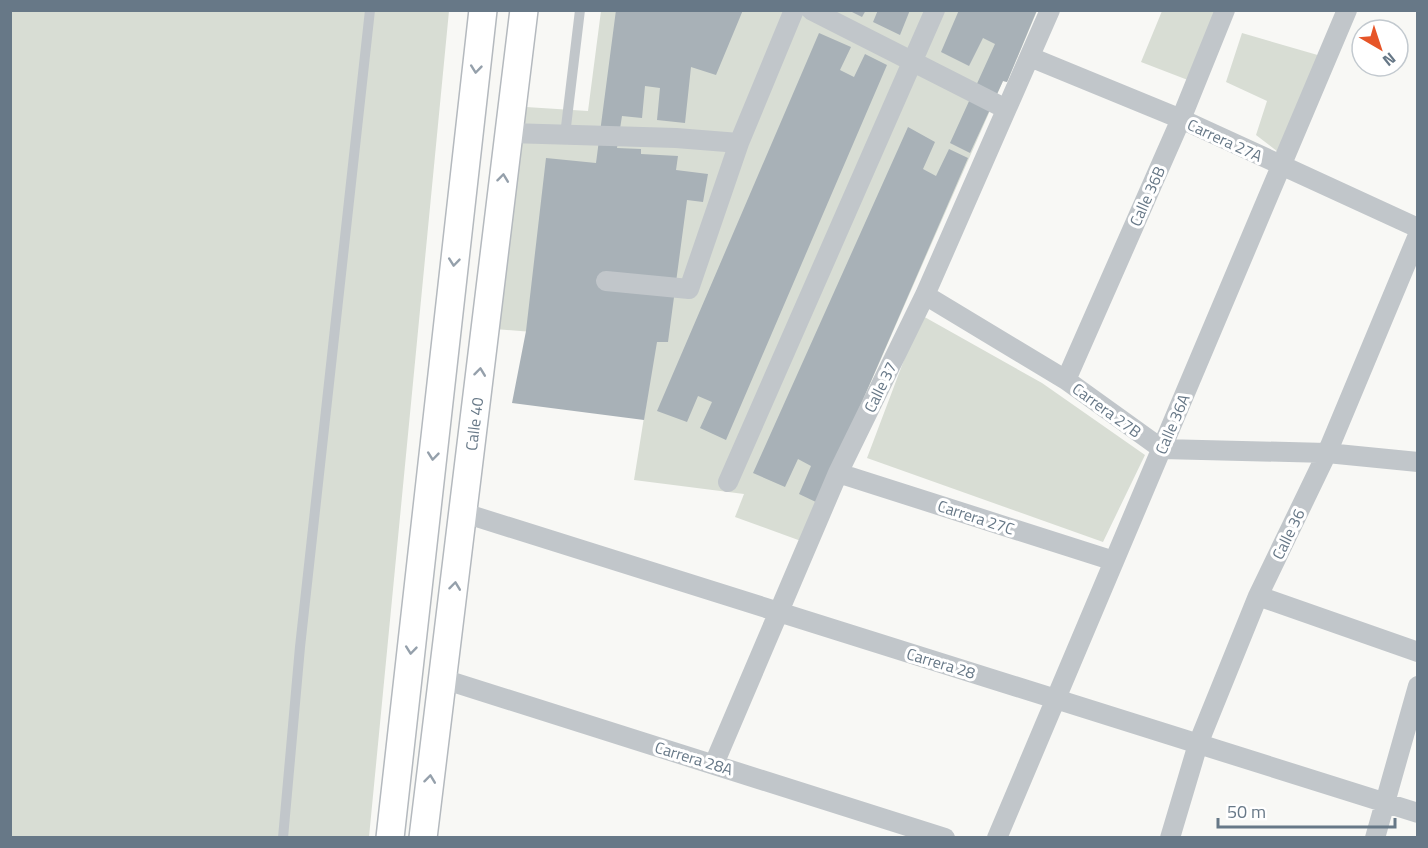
<svg xmlns="http://www.w3.org/2000/svg" width="1428" height="848" viewBox="0 0 1428 848" font-family="'Titillium Web',sans-serif">
<style>
.grass{fill:#d8ddd4}
.building{fill:#a8b1b7}
.lines{fill:none;stroke-linecap:round;stroke-linejoin:round}
.secondary-casing{stroke:#b4b9be;stroke-width:30}
.lane{stroke:#c1c6ca;stroke-width:10}
.street{stroke:#c1c6ca;stroke-width:20}
.secondary{stroke:#fff;stroke-width:27}
.oneway{stroke:#95a0ab}
.labels{text-anchor:middle;stroke-width:6;stroke-linejoin:round;paint-order:stroke}
.street-label{font-size:16px;fill:#677887;stroke:#fff}
</style>
<rect width="100%" height="100%" fill="#f8f8f5"/>
<!-- grass -->
<path class="grass" d="M10 11H449L369 837H11Z
M601 11H1037L1007 82 1003 81 801 541 735 517 744 494 634 480 656 342 495 329 526 107 588 111Z
M1162 11H1223L1193 82 1141 62Z
M1242 33 1328 58 1286 158 1256 135 1267 101 1226 82Z
M921 315 1042 383 1145 455 1103 542 867 458Z"/>
<!-- building -->
<path class="building" d="M616 10H743L716 75 691 67 685 123 657 120 660 88 645 86 642 118 622 116 617 148 641 149V154L678 156 676 170 708 174 703 202 687 200 668 342H657L644 420 512 403 526 331 546 158 596 163Z
M848 10H866L862 17Z
M878 10H910L900 35 873 22Z
M959 10H1037L1007 82 1003 81 970 153 950 143 995 44 983 38 969 66 941 52Z
M819 33 851 47 840 70 854 77 865 54 887 65 726 440 700 428 712 402 698 396 687 422 657 411Z
M908 127 935 142 923 169 936 176 949 149 968 158 818 503 799 494 811 466 798 459 785 487 753 473Z"/>
<g class="lines">
<defs>
<path id="secondary" d="M390 838 483 10
M423 838 524 10"/>
</defs>
<!-- secondary casing -->
<use href="#secondary" class="secondary-casing"/>
<!-- lane -->
<path class="lane" d="M565 135 580 10
M283 838 300 647 370 10"/>
<!-- street -->
<path class="street" d="M811 10 1006 109
M1030 57 1181 119 1418 228
M509 133 676 138 739 143 794 10
M606 281 689 289 739 143
M925 295 1066 380 1162 449 1327 453 1418 462
M1066 380 1181 119 1225 10
M838 473 1114 561
M728 482 935 10
M464 513 1418 813
M1258 596 1418 652
M443 679 945 838
M714 764 838 473 925 295 1050 10
M997 838 1347 10
M1170 838 1198 744 1258 596 1327 453 1418 235
M1375 838 1418 686"/>
<!-- secondary -->
<use href="#secondary" class="secondary"/>
</g>
<!-- one-way arrows -->
<defs><path id="oneway-chevron" d="M-2-3.5L2.5 0L-2 3.5" fill="none" stroke-width="1.6" stroke-linecap="round" stroke-linejoin="round" transform="scale(1.5)"/></defs>
<g class="oneway">
<use href="#oneway-chevron" transform="translate(476 69) rotate(96)"/>
<use href="#oneway-chevron" transform="translate(503 178) rotate(-83)"/>
<use href="#oneway-chevron" transform="translate(454 262) rotate(96)"/>
<use href="#oneway-chevron" transform="translate(480 372) rotate(-83)"/>
<use href="#oneway-chevron" transform="translate(433 456) rotate(96)"/>
<use href="#oneway-chevron" transform="translate(455 586) rotate(-83)"/>
<use href="#oneway-chevron" transform="translate(411 650) rotate(96)"/>
<use href="#oneway-chevron" transform="translate(430 779) rotate(-83)"/>
</g>
<g class="labels">
<!-- street labels -->
<g class="street-label">
<text transform="translate(1225 140) rotate(25)" y="6">Carrera 27A</text>
<text transform="translate(1147 196) rotate(-66)" y="6">Calle 36B</text>
<text transform="translate(880 387) rotate(-64)" y="6">Calle 37</text>
<text transform="translate(1107 410) rotate(36)" y="6">Carrera 27B</text>
<text transform="translate(474 424) rotate(-83)" y="6">Calle 40</text>
<text transform="translate(1172 424) rotate(-67)" y="6">Calle 36A</text>
<text transform="translate(976 517) rotate(18)" y="6">Carrera 27C</text>
<text transform="translate(1288 534) rotate(-64)" y="6">Calle 36</text>
<text transform="translate(941 663) rotate(17)" y="6">Carrera 28</text>
<text transform="translate(694 758) rotate(17)" y="6">Carrera 28A</text>
</g>
</g>
<!-- border -->
<rect width="1428" height="848" fill="none" stroke="#677887" stroke-width="24"/>
<!-- north arrow -->
<g transform="translate(1380 48) rotate(141)"><circle r="28" fill="#ffffff" stroke="#c2c9cf" stroke-width="1.5"/>
<path d="M0-4.5L10 22L0 15L-10 22Z" fill="#e65528"/>
<text y="-9" font-size="16" font-weight="bold" text-anchor="middle" fill="#677887">N</text>
</g>
<!-- scale -->
<path d="M1218 818v9h177v-9" fill="none" stroke="#677887" stroke-width="3"/>
<text x="1227" y="818" font-size="18" fill="#677887" stroke="#ffffff" stroke-width="4.5" paint-order="stroke">50 m</text>
</svg>
